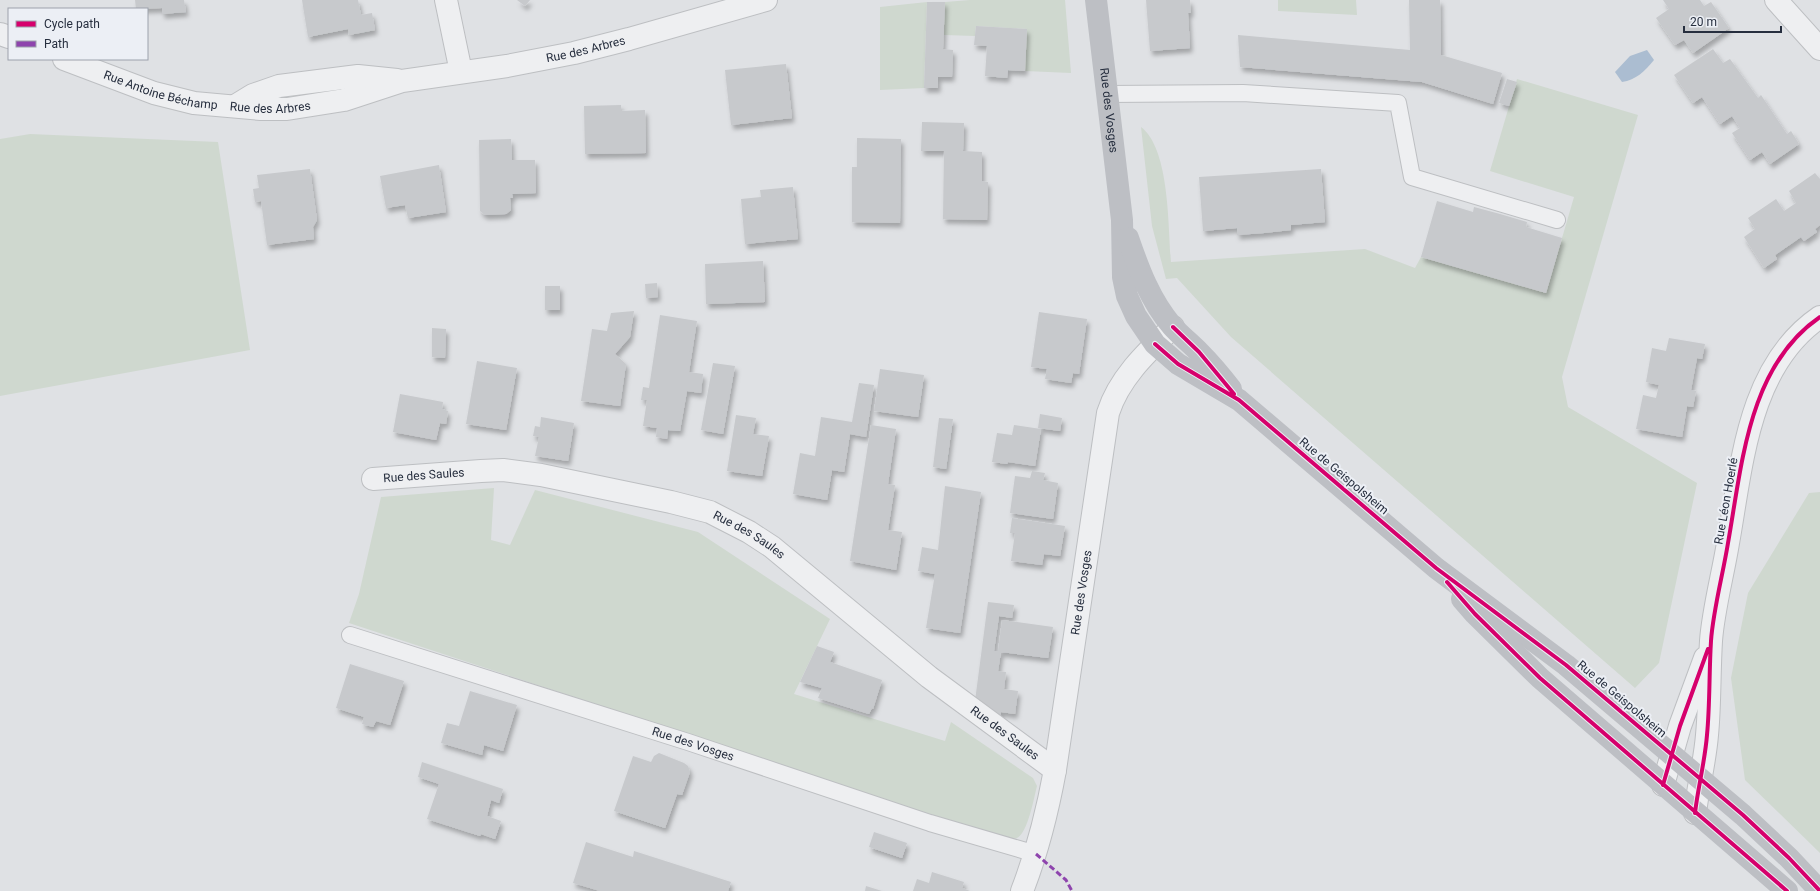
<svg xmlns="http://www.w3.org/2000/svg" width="1820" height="891" viewBox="0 0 1820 891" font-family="Roboto,sans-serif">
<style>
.green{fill:#cfd8cf}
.water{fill:#abbdd1}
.building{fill:#c7c9cc;filter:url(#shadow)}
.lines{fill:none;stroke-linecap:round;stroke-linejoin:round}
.service-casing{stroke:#bdbfc2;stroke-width:18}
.minor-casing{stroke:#bdbfc2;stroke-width:24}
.service{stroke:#eeeff1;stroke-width:16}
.minor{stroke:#eeeff1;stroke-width:22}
.secondary{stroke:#bdbfc4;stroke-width:22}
.quiet{stroke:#8e44ad;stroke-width:3;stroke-dasharray:6 3;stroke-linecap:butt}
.cycleway-casing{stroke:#eceff5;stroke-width:6}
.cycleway{stroke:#d6006c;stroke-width:4}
.labels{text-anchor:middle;stroke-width:4;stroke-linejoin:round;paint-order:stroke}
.street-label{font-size:12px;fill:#262e3e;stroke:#eceff5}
</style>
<defs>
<filter id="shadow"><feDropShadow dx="2.5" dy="4.5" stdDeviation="2" flood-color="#0004"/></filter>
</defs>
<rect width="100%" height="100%" fill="#dfe1e4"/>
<!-- green -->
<path class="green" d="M970 0H1065L1071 73 1025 71 1027 29 976 26 975 36 944 35 945 2Z
M1278 0H1356L1357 15 1278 11Z
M927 2 924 88 880 90V7Z
M1517 79 1638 115 1562 377 1568 407 1697 483 1659 663 1635 688 1231 337 1177 278 1166 279 1152 226 1141 127C1170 149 1168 227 1171 262L1365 249 1415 268 1421 257 1546 293 1574 197 1490 171Z
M30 134 218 142 250 350 0 396V139Z
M494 488 491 540 510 545 535 490 698 532 830 619 794 694 945 741 951 722 1033 778 1037 786C1034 797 1028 833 1017 838 1011 840 1005 838 999 837L349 623 359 594 381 497Z
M1820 492V853L1745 780 1731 678 1748 593 1809 493Z"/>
<!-- water -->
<path class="water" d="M1647 50 1654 60C1645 71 1636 80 1622 82L1615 72 1630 56Z"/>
<!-- building -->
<path class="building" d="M135 0H184L186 12 162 14V8L136 9Z
M302 0H358L361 15 372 13 375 30 349 35 348 29 308 37Z
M517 0H530L525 6Z
M1146 0H1190L1191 13H1188L1190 48 1150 51Z
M1409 0H1440L1441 55 1502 73 1493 104 1422 82 1240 67 1238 35 1410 50Z
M1663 0H1700L1704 6 1711 2 1729 28 1693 53 1684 40 1675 45 1656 18 1669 9Z
M927 2H945L943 49 953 50 952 77H938V88H924Z
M976 26 1027 29 1025 71 1008 70 1007 78 985 76 987 46 974 45Z
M1713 49 1723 63 1730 59 1758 98 1761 95 1787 134 1791 131 1799 144 1770 164 1762 152 1750 160 1732 133 1740 128 1732 116 1720 124 1702 97 1693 103 1674 75Z
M786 64 792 118 731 125 725 70Z
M1507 79 1517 82 1509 106 1499 103Z
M621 105V111L645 110 646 153 585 154 584 106Z
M922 122 964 123 963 151 982 152V181L988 182 987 220 943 219 944 151H921Z
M857 138 901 139 900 223 852 222V167H857Z
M511 139 512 160H535L536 193 512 194 513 198H510L511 210 506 214 485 215 480 211 479 140Z
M439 165 446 212 408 218 405 205 386 208 380 176Z
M310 169 317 220 313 227 314 239 267 245 261 201 255 202 253 189 259 188 257 175Z
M1321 169 1325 222 1291 225V230L1264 233 1237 235V228L1203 231 1199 177Z
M1815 173 1820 179V225L1815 229 1817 232 1804 241 1801 237 1775 255 1777 259 1764 268 1744 237 1755 229 1748 218 1776 199 1784 211 1796 203 1789 191Z
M793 187 798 239 745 244 741 199 761 197 760 190Z
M1437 201 1473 212 1474 207 1500 214 1527 222 1526 227 1562 238 1546 293 1421 257Z
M763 261 765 302 706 304 705 264Z
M657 283 658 297 646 298 645 284Z
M545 286H560V310H545Z
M634 311 630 337 615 354 626 364 620 406 581 401 592 329 607 331 611 313Z
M1039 312 1087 319 1079 374 1073 373 1071 383 1045 379 1047 369 1031 367Z
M660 315 697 321 689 372 703 374 701 393 687 391 680 431 668 430 667 439 656 437 657 428 643 426 647 400H641L643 387 649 388Z
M432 328 446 329 445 358 432 357Z
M1669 338 1705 344 1702 359 1697 358 1691 390 1696 391 1693 407 1687 406 1682 437 1636 429 1643 395 1656 398 1659 385 1646 382 1652 348 1666 351Z
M477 361 517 368 506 430 466 424Z
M713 363 735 366 723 434 701 430Z
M880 369 924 375 918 417 874 411Z
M859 383 874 385 866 437 850 434 844 472 832 470 827 500 793 494 800 453 815 456 821 417 852 422Z
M400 394 443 402 442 409 448 411 446 424 440 423 436 440 393 432Z
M1040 414 1062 418 1060 431 1038 428Z
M736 415 756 418 753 434 769 436 762 476 727 471Z
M541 417 574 423 568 461 535 456 539 437 533 436 535 426 540 427Z
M939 418 953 419 946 469 933 467Z
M871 425 896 429 888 484 895 485 888 530 902 532 896 570 850 561Z
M1014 425 1041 429 1035 466 1008 462 1007 464 992 462 997 433 1012 435Z
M1032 471 1045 473 1043 480 1058 483 1053 519 1010 513 1015 476 1030 478Z
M945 486 981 492 960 633 926 628 935 574 918 571 922 547 938 550Z
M1012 518 1065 526 1060 556 1044 554 1042 565 1011 561 1015 533H1010Z
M988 602 1014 605 1012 618 999 616 994 651H998L1002 620 1053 627 1048 658 1001 652 998 671 1006 672 1004 689 1018 691 1015 714 1001 712 1000 717 975 701Z
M817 646 834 652 830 662 882 680 873 709 872 708 869 714 818 698 822 688 800 682Z
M350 664 404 681 390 725 376 721 373 727 362 724 364 717 336 708Z
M470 691 517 705 503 751 484 745 482 755 441 743 447 723 459 726Z
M659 753 684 763 688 766 690 772 682 795 677 794 665 828 614 811 633 756 651 762 654 756Z
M422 762 503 789 499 803 491 800 487 816 501 821 495 839 481 834 480 836 427 819 439 784 418 777Z
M874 832 907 843 902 858 869 847Z
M586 842 633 857 634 851 731 882 728 891H600L573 883Z
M932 872 964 882 962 888 970 891H913L917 879 929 883Z
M866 886 882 891H865Z"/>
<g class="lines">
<defs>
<g id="service">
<path d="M1107 94 1243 93 1398 103 1412 177 1557 220"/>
<path id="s1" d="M350 635 688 742 930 823 1036 854"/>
</g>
<g id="minor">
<path d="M446 0 461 72"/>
<path d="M1776 0 1820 49"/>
<path d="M0 34 9 37"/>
<path id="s2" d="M64 59 154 93 194 103 261 109H287L344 100 402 81 507 66 574 53 629 39 766 0"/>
<path d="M235 106 253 95 279 86 358 76 397 80"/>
<path id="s3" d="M373 479 481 471 503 470 541 475 671 502 710 512 749 532 772 547 929 677 1055 770"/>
<path d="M1663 785 1680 726 1705 658"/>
<path d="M1695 813C1698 787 1705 761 1707 735 1710 704 1709 673 1711 641 1713 611 1723 574 1728 543 1742 465 1748 366 1820 317"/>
<path id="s4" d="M1022 891C1038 850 1047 814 1055 770L1108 413C1119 378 1147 352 1173 327"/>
</g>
</defs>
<!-- service casing -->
<use href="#service" class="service-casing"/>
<!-- minor casing -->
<use href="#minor" class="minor-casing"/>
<!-- service -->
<use href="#service" class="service"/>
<!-- minor -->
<use href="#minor" class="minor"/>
<!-- secondary -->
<g class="secondary">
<path id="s5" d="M1096 0 1122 220 1123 277 1127 296 1136 316 1155 344 1178 364 1239 400 1436 568 1566 665 1743 815 1789 858 1820 891"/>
<path d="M1128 238C1139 270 1150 300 1172 326 1180 335 1190 343 1199 352 1211 364 1221 376 1231 389"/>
<path d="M1462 599 1475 614 1540 678 1787 891"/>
</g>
<!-- quiet -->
<path class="quiet" d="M1036 854 1066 880 1072 891"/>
<defs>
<path id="cycleway" d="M1173 327 1199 352 1234 394
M1155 344 1178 364 1239 400 1436 568 1566 665 1743 815 1789 858 1820 891
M1447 582 1475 614 1540 678 1787 891
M1663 785 1680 726 1708 649
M1695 813C1698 787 1705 761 1707 735 1710 704 1709 673 1711 641 1713 611 1723 574 1728 543 1742 465 1748 366 1820 317"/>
</defs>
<!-- cycleway casing -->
<use href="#cycleway" class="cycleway-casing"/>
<!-- cycleway -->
<use href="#cycleway" class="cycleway"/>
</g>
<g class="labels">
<!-- street labels -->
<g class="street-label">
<text dy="4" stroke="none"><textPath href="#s2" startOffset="536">Rue des Arbres</textPath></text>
<text dy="4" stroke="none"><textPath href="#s2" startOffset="102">Rue Antoine Béchamp</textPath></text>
<text dy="4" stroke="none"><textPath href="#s2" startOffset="214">Rue des Arbres</textPath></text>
<text dy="4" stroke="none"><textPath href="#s5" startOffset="111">Rue des Vosges</textPath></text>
<text dy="4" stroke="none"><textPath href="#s3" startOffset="51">Rue des Saules</textPath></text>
<text transform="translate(1344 476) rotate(40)" y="4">Rue de Geispolsheim</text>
<text transform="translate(1726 501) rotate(-80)" y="4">Rue Léon Hoerlé</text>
<text dy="4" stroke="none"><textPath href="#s3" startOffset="387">Rue des Saules</textPath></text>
<text dy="4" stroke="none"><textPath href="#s4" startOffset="305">Rue des Vosges</textPath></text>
<text transform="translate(1622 699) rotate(40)" y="4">Rue de Geispolsheim</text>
<text dy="4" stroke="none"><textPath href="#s3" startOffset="711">Rue des Saules</textPath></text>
<text dy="4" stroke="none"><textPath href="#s1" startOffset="360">Rue des Vosges</textPath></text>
</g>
</g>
<!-- legend -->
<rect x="8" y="8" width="140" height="52" fill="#eceff5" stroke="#9da2ac"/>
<rect x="16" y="21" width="20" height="6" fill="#d6006c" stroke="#9da2ac"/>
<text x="44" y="28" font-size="12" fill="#262e3e">Cycle path</text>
<rect x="16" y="41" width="20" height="6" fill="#8e44ad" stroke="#9da2ac"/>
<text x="44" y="48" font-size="12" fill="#262e3e">Path</text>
<!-- scale -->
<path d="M1684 26v6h97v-6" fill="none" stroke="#262e3e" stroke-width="2"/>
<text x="1690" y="26" font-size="12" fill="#262e3e" stroke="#eceff5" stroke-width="3" paint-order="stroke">20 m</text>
</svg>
